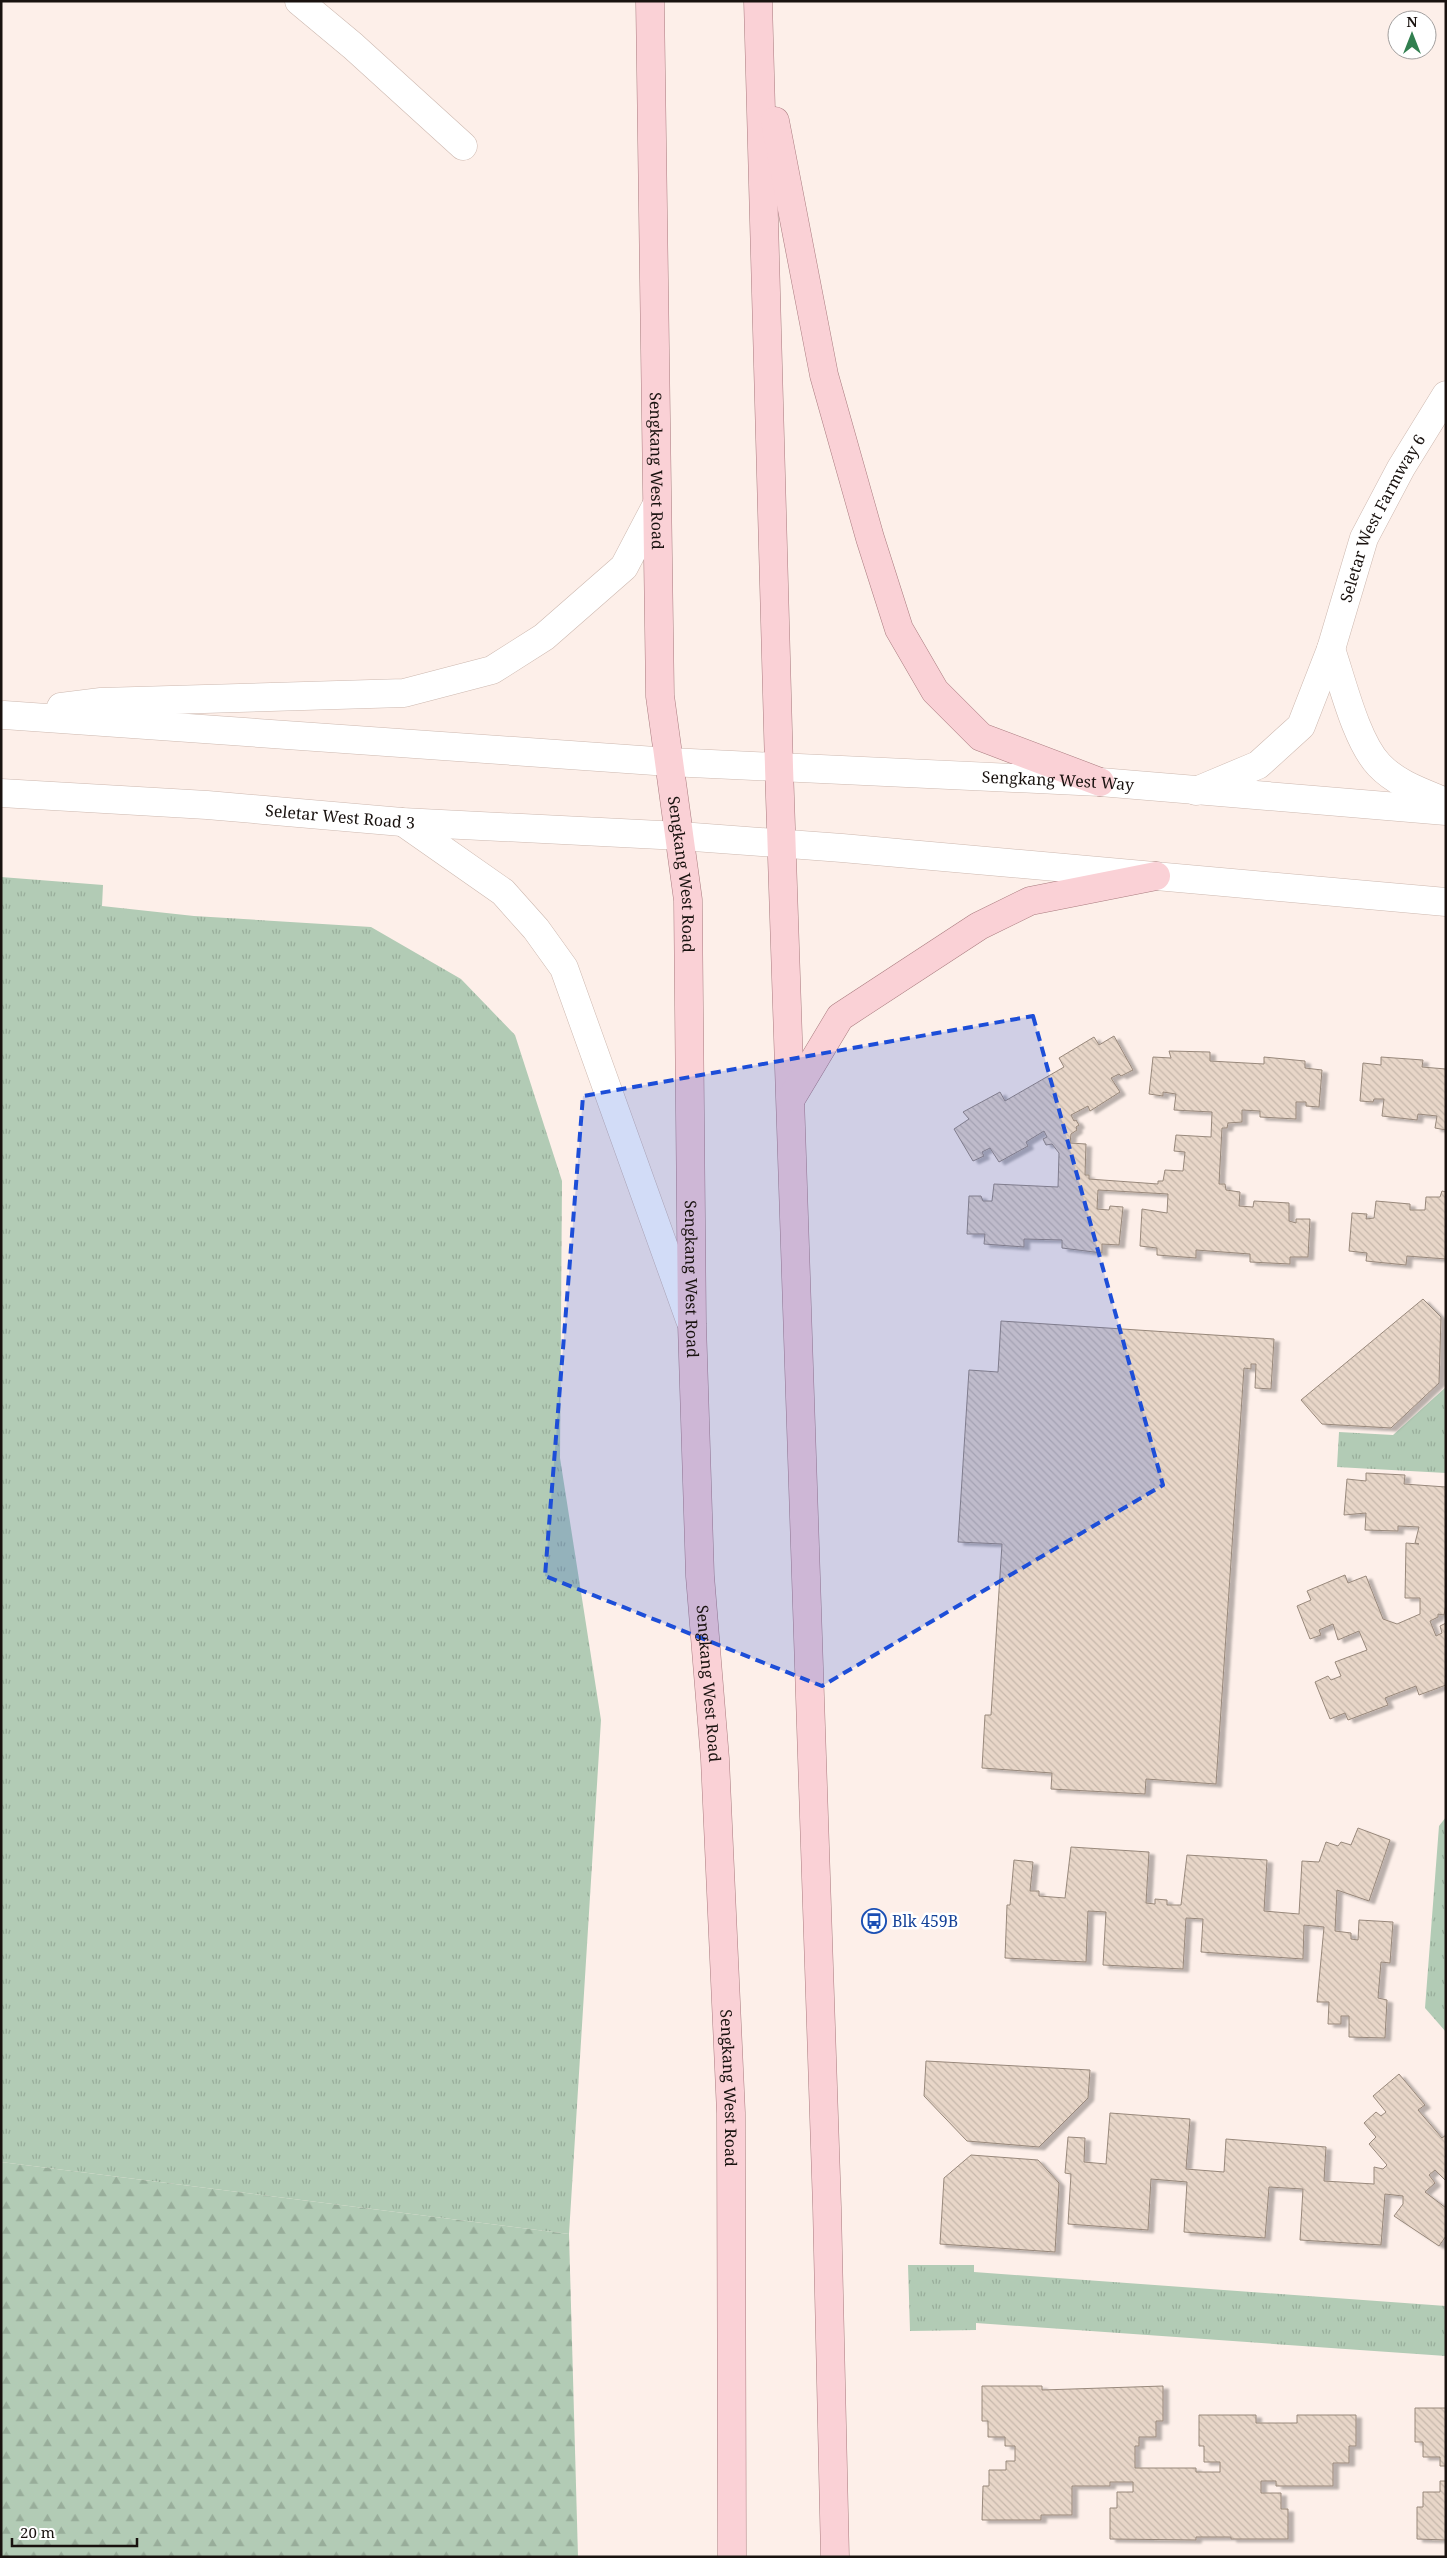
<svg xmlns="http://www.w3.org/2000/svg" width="1447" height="2558" viewBox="0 0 1447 2558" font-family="'Noto Serif',serif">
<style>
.grass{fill:url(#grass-tufts)}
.forest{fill:url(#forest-firs)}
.building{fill:url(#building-back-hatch);stroke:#98887b;filter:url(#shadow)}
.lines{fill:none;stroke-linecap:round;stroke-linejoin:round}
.street-casing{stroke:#cdb8af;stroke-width:29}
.secondary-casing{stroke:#cdb8af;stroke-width:29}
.primary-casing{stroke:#a97b7f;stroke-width:29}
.street{stroke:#fff;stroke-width:28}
.secondary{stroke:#fff;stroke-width:28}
.primary{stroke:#fad1d6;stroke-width:28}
.marked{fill:#1d4ed8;fill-opacity:0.2;stroke:#1d4ed8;stroke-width:4;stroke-dasharray:10 6;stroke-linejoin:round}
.labels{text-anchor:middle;stroke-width:5;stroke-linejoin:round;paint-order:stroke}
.street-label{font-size:16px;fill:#19120f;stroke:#fff}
.transit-label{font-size:16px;fill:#164399;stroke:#fff;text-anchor:start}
</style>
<defs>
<pattern id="grass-tufts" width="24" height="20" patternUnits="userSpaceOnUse" patternTransform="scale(1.25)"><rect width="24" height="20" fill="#b2cbb5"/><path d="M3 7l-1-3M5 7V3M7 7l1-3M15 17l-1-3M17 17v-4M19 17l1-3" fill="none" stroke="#98ad9a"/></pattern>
<pattern id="forest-firs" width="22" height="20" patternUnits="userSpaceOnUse" patternTransform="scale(1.25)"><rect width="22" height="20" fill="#b2cbb5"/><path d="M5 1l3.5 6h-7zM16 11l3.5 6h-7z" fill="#98ad9a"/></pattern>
<pattern id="building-back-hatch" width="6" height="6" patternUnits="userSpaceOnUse" patternTransform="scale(1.25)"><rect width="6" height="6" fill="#e8d6c8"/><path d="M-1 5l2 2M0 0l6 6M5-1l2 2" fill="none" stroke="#c6b7ab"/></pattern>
<filter id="shadow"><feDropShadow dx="5.5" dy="3" stdDeviation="1" flood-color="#0004"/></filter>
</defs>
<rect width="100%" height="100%" fill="#fdefe9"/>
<!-- grass -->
<path class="grass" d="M1 877 103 885 102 906 194 916 371 927 461 979 515 1035 562 1181 560 1458 601 1720 569 2234 1 2162Z
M1446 1387V1473L1337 1467 1339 1432 1393 1435Z
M1446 1817V2032L1425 2008 1439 1826Z
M908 2265H974V2272L1446 2306V2356L976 2323V2330L910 2331Z"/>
<!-- forest -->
<path class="forest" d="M1 2162 569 2234 578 2557H1Z"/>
<!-- building -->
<path class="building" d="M1114 1036 1133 1070 1121 1076 1119 1074 1111 1078 1120 1092 1090 1111 1088 1106 1071 1115 1074 1121 1076 1120 1079 1125 1076 1127 1077 1130 1071 1134 1070 1143 1086 1144 1085 1175H1089V1179L1158 1184V1181H1163L1165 1170 1183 1171 1185 1152 1174 1151 1176 1135 1211 1137 1212 1112 1174 1110 1176 1094 1163 1092V1096L1149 1094 1153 1057 1171 1058 1169 1051 1210 1052V1061L1264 1064V1057L1305 1061V1068L1322 1070 1319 1107 1306 1106V1102H1296V1119L1260 1117V1111L1242 1110V1122L1228 1123 1227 1128H1222L1219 1184H1225L1226 1190 1240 1192 1239 1206 1253 1207 1254 1201 1289 1203V1221L1296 1223V1219H1310L1308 1257H1290V1264L1250 1262V1254L1196 1250V1258L1157 1255V1248L1140 1246 1142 1209 1167 1213 1168 1194 1098 1190 1097 1209 1109 1210 1110 1206 1123 1207 1119 1245 1102 1244V1253L1062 1248V1240L1024 1239V1247L984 1244 985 1234H967L969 1196H981L983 1201H992L994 1184 1058 1187 1059 1153 1052 1144 1046 1145 1043 1139 1047 1137 1044 1131 1026 1142 1028 1146 999 1162 990 1148 982 1152 984 1156 973 1161 954 1129 969 1119 963 1112 1000 1092 1005 1101 1064 1067 1059 1058 1094 1037 1099 1045Z
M1381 1057 1423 1060 1422 1067 1446 1069V1130L1435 1128 1437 1116 1418 1114 1417 1120 1382 1116 1384 1099H1374L1373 1102 1360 1101 1363 1063 1381 1065Z
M1442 1191 1446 1192V1259L1407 1256 1406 1265 1366 1261 1367 1253 1349 1251 1352 1213 1367 1214 1366 1219 1374 1218 1376 1201 1410 1204V1210H1425L1426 1197H1440Z
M1423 1299 1441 1317 1439 1383 1391 1428 1322 1424 1301 1400Z
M1001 1321 1274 1339 1271 1389 1255 1388 1256 1364H1251V1369L1244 1368 1216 1784 1146 1779 1145 1794 1051 1789 1052 1773 982 1768 985 1715H991L1002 1544 958 1542 969 1370 998 1372Z
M1366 1473 1405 1475 1404 1484 1446 1487V1604L1444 1615 1438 1614V1617L1430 1621 1436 1636 1442 1633 1440 1626 1446 1623V1685L1419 1695 1416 1686 1385 1698 1388 1705 1348 1720 1345 1713 1330 1719 1315 1682 1328 1676 1331 1680 1341 1676 1335 1662 1367 1650 1359 1631 1338 1640 1333 1624 1319 1630 1321 1635 1310 1639 1297 1606 1311 1600 1307 1591 1345 1575 1348 1583 1366 1576 1383 1619 1397 1624 1420 1614V1598H1405L1406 1543 1419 1544 1415 1543 1419 1527 1398 1526V1531L1365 1530 1366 1513 1344 1515 1347 1479 1366 1481Z
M1358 1828 1390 1840 1369 1901 1337 1890 1335 1931 1351 1933V1939L1358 1940 1359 1920 1393 1922 1390 1963 1381 1962 1378 1998 1387 2000 1385 2038 1349 2037V2016H1341V2024H1328L1329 2002H1317L1324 1927 1304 1925 1303 1959 1201 1952 1203 1919 1186 1918 1183 1969 1103 1965 1106 1912 1088 1911 1086 1962 1005 1958 1007 1905H1010L1014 1860 1033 1862 1030 1891H1039V1896L1065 1898 1071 1847 1149 1852 1146 1903 1155 1904V1899L1167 1900V1905H1181L1187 1855 1267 1860 1264 1911 1299 1914 1302 1861 1319 1862 1326 1842 1338 1846 1341 1842 1351 1845Z
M926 2061 1090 2070 1088 2098 1039 2147 967 2141 924 2096Z
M1399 2074 1425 2105 1418 2110 1442 2138 1446 2135V2181L1435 2170 1429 2175 1435 2183 1425 2192 1446 2208V2236L1439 2246 1394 2216 1403 2204V2196L1385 2194 1381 2245 1300 2240 1303 2189 1269 2187 1265 2238 1184 2232 1187 2182 1151 2179 1148 2230 1068 2224 1071 2174 1065 2173 1068 2137 1085 2138 1084 2162 1106 2164 1110 2113 1190 2119 1186 2169 1224 2172 1226 2139 1326 2147 1324 2181 1374 2184V2167L1383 2169 1387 2165 1369 2144 1376 2137 1364 2123 1376 2112 1381 2116 1386 2112 1373 2096Z
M971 2155 1038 2160 1059 2183 1055 2252 940 2244 944 2178Z
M982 2386H1042V2390L1163 2386V2421H1156V2437H1139V2446H1135V2468H1196V2472H1220V2462H1204V2446H1199V2415H1256V2423H1297V2415H1356V2446H1349V2463H1333V2486H1276V2481H1261V2493H1281V2509H1288V2539H1231V2537H1196V2540L1110 2539V2508H1117V2492H1133V2482H1110V2486H1072V2515H1041V2520H982L983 2486H989V2470H1006V2461H1015V2446H1005V2437H988V2421H982Z
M1415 2408H1446V2466H1440V2457H1423V2442H1415Z
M1440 2481H1446V2540L1417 2539V2507H1423V2492H1440Z"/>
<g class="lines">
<defs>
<g id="street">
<path d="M299 1 353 46 463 146"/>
<path d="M1331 649C1342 681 1356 741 1379 765 1397 784 1422 792 1446 802"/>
<path id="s1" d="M1196 791 1258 765 1301 726 1331 649 1364 538 1401 468 1446 395"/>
</g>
<g id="secondary">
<path d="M61 707 101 702 404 693 492 670 544 637 624 567 656 506"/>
<path id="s2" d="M4 715 669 762 1100 782 1446 811"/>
<path id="s3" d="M1 793 207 805 402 822 680 836 842 848 1446 902"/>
<path d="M403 822 503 892 536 929 564 968 690 1320"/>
</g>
<g id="primary">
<path id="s4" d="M650 1 660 696 688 900 692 1324 700 1576 715 1759 731 2113 732 2557"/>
<path d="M758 1 779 767 827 2207 835 2557"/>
<path d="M775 121 824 375 870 538 899 629 935 691 981 737 1100 782"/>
<path d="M792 1097 840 1017 979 926 1030 901 1156 876"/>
</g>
</defs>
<!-- street casing -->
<use href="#street" class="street-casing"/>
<!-- secondary casing -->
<use href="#secondary" class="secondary-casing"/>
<!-- primary casing -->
<use href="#primary" class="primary-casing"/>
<!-- street -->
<use href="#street" class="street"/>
<!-- secondary -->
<use href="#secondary" class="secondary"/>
<!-- primary -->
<use href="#primary" class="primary"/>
</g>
<!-- marked area -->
<path class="marked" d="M1033 1016 1163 1485 822 1686 545 1576 583 1096Z"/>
<!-- icons -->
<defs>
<symbol id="bus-ring" viewBox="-11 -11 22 22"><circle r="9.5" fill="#fff" stroke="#1a4fb4" stroke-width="1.5"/><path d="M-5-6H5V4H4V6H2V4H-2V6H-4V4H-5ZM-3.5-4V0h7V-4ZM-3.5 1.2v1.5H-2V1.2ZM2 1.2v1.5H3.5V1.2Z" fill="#1a4fb4"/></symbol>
</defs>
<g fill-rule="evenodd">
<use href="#bus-ring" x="860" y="1907" width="28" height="28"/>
</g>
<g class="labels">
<!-- street labels -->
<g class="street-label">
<text dy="6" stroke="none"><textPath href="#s4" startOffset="470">Sengkang West Road</textPath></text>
<text dy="6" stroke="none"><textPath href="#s1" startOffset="349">Seletar West Farmway 6</textPath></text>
<text dy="6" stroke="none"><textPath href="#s2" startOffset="1056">Sengkang West Way</textPath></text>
<text dy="6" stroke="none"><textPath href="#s3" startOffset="340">Seletar West Road 3</textPath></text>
<text dy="6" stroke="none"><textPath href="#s4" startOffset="875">Sengkang West Road</textPath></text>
<text dy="6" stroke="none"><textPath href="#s4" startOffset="1280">Sengkang West Road</textPath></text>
<text dy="6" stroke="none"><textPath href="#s4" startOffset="1685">Sengkang West Road</textPath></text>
<text dy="6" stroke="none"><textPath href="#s4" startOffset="2090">Sengkang West Road</textPath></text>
</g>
<!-- transit labels -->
<g class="transit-label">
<text x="892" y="1927">Blk 459B</text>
</g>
</g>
<!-- border -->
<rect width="1447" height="2558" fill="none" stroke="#19120f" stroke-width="5"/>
<!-- north arrow -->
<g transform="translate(1412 35)"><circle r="24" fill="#ffffff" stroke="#a3a09f"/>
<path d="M0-4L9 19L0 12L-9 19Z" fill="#317f4f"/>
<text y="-8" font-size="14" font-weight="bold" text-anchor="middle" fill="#19120f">N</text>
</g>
<!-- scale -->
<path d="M12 2538v8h125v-8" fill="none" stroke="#19120f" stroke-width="2.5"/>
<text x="20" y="2538" font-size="15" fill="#19120f" stroke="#ffffff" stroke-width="4" paint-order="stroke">20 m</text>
</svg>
